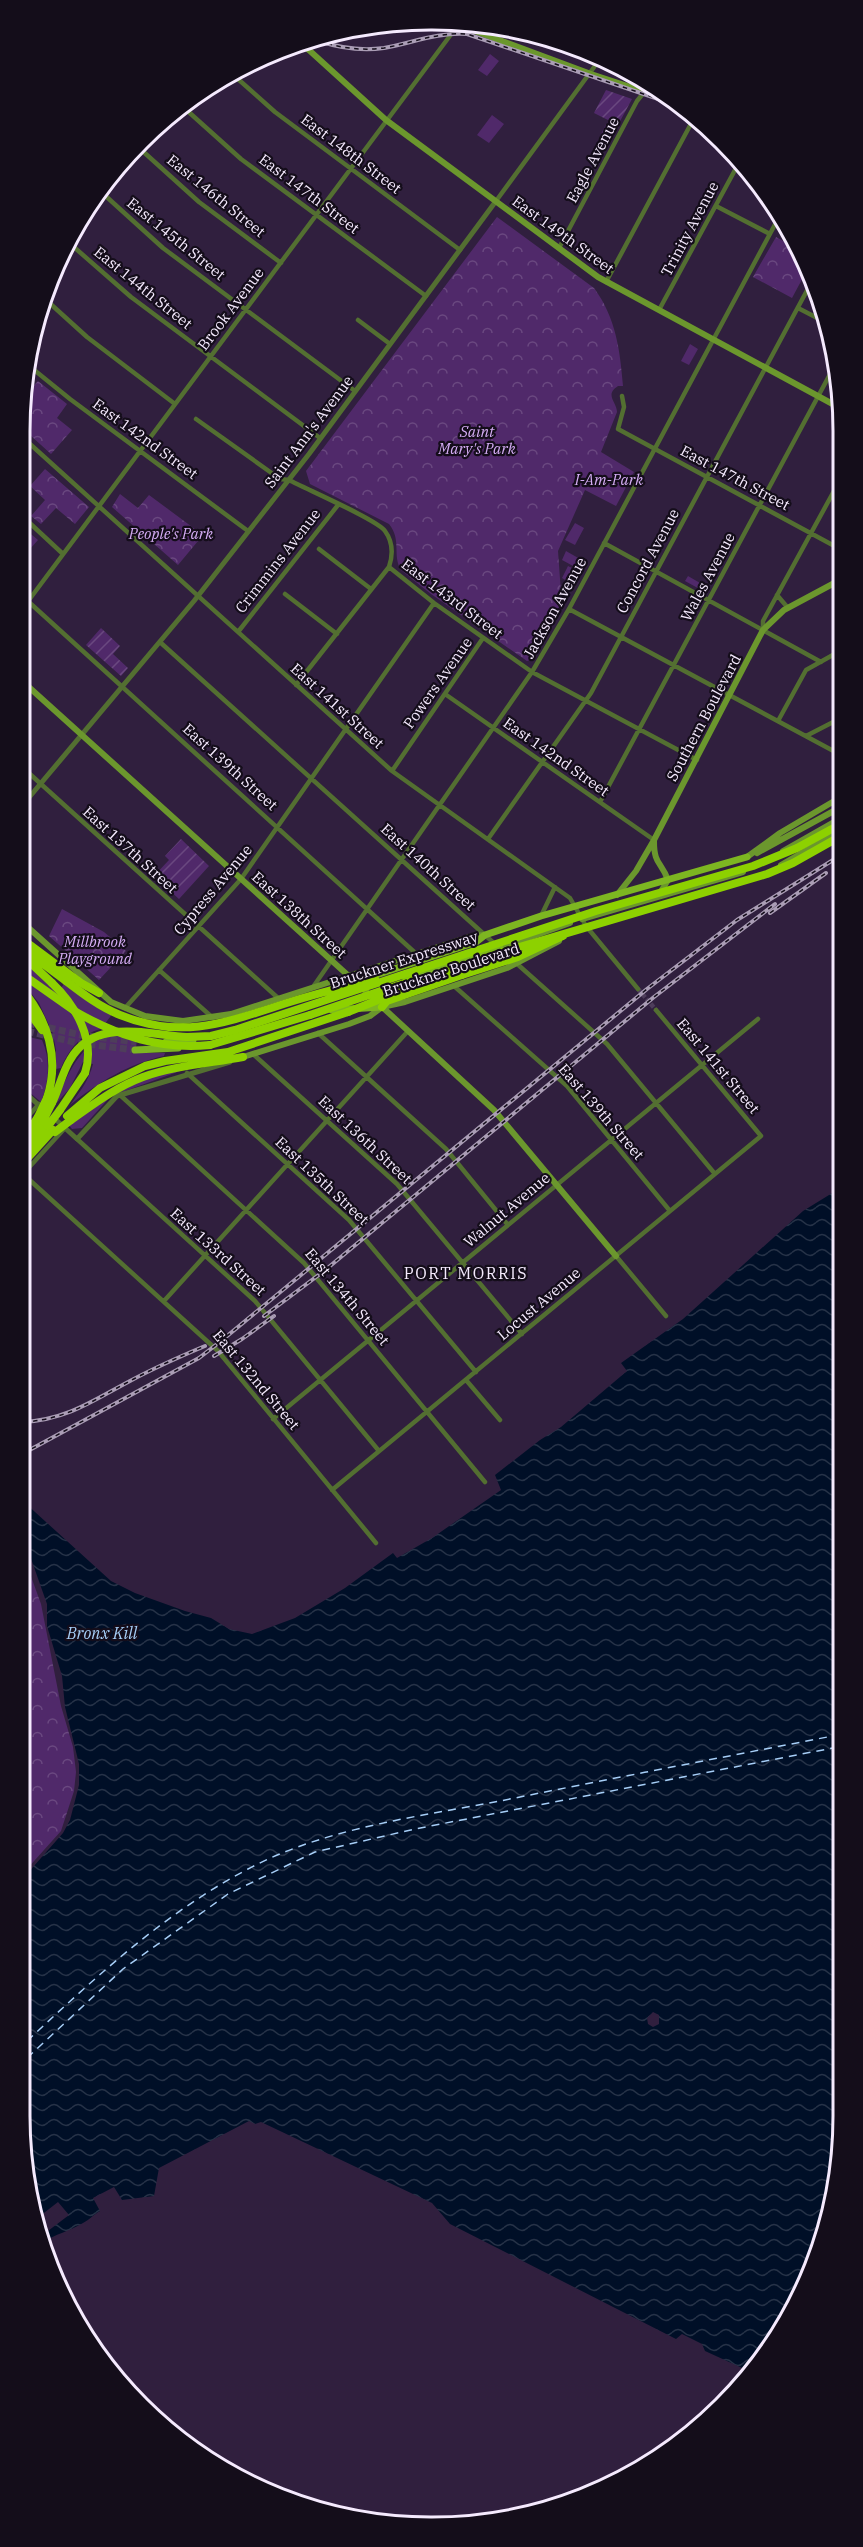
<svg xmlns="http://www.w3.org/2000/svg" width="863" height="2547" viewBox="0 0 863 2547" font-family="'IBM Plex Serif',serif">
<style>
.grass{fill:#50296a}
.park{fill:url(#park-crowns)}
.garden{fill:url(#garden-furrows)}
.water{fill:url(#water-waves);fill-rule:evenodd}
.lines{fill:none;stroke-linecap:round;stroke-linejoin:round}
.ferry{stroke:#a6cef7;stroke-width:1.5;stroke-dasharray:8 6;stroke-linecap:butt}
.minor-tunnel{stroke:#4e3d5b;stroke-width:4.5;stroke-dasharray:4.5 2;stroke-linecap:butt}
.primary-tunnel{stroke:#4e3d5b;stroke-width:7;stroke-dasharray:7 3.5;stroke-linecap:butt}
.minor{stroke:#536f31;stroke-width:4.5}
.tertiary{stroke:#536f31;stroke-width:5}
.secondary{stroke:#6b972d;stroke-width:6}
.primary{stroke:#7db621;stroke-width:7}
.motorway{stroke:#8dd100;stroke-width:8}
.rail-casing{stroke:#aa9db5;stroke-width:4}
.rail{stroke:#140d1a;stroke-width:1.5;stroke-dasharray:4.5;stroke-linecap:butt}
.motorway-bridge{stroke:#8dd100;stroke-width:8}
.labels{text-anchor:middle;stroke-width:4.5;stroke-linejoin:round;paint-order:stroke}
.street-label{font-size:15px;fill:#f5eafe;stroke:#140d1a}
.park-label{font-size:15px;font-style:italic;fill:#d5adf5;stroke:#140d1a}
.neighbourhood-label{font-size:16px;letter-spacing:1.5px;fill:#f5eafe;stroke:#140d1a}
.water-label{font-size:16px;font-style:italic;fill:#a6cef7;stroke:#140d1a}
.rim{fill:none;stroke:#f5eafe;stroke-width:3}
</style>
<defs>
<pattern id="park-crowns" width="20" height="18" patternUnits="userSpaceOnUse" patternTransform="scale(1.5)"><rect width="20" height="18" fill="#50296a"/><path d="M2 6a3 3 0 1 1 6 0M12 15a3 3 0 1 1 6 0" fill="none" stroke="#6a4880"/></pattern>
<pattern id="garden-furrows" width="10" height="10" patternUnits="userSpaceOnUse" patternTransform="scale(1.5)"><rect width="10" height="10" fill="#50296a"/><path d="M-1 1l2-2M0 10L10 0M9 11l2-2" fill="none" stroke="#6a4880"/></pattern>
<pattern id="water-waves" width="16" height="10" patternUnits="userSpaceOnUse" patternTransform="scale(1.5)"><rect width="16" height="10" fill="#000f27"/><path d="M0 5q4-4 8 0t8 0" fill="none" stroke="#263247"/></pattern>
</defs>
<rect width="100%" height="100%" fill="#301f3e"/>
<!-- grass -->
<path class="grass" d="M496 27 538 33 539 34 534 41Z
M490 54 499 61 487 76 478 70Z
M492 115 504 124 489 143 477 135Z
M606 124 616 129 609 141 600 136Z
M690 344 698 349 689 365 681 361Z
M575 523 584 528 575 545 565 540Z
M566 551 580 559 575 567 562 560Z
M568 566 578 571 572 584 562 578Z
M688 576 707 587 705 592 685 581Z
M22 960 58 992 69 977 113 1013 101 1029C81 1033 68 1051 61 1068L56 1069V1050L53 1034 39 1003 22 982Z
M137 1034 136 1053H165L164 1056C128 1064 99 1082 70 1105 80 1092 89 1080 93 1064L83 1062 70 1088 53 1107C65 1083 76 1047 105 1037 114 1034 127 1035 137 1034Z
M183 1070 111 1096 82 1128 72 1129 68 1124 109 1095 151 1075Z"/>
<!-- park -->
<path class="park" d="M497 217 594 288C616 318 620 350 623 386H618C604 395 617 402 617 412L601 452 634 472 616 506 585 490 558 551 562 607 533 659 527 661 431 594 401 570C392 555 402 540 389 524L310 484 306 471Z
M776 237 798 249 794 256 805 262 807 270 792 298 753 277Z
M38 381 67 404 57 418 72 430 51 454 20 426 24 396Z
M45 469 89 507 75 524 56 508 41 524 31 516 45 500 30 486Z
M120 494 138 508 149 495 203 535 178 565 112 507Z
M20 525 38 540 20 560Z
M62 909 104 932 126 951 99 980 49 936Z
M24 1036 42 1040C51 1060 49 1082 41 1102L22 1086Z
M25 1560 41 1604 61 1706 73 1747 76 1772 74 1791 61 1831 26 1870Z"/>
<!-- garden -->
<path class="garden" d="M606 90 632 99 618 125 594 113Z
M101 628 120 646 113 654 128 668 121 676 86 645Z
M181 839 209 866 179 899 154 876 169 860 165 856Z"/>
<!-- water -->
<path class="water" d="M842 1187 843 2115 830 2222 774 2345 751 2372 705 2351 702 2344 682 2334 676 2339 450 2224 432 2203 261 2122 255 2124 249 2121 159 2168 154 2196 122 2200 114 2187 93 2198 100 2211C93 2215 89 2220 83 2223 70 2231 55 2234 42 2243L40 2237 69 2215 58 2202 35 2220 27 2196 26 1875 63 1833 70 1820 79 1785V1764L65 1707 62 1676 47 1626V1604L29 1553 24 1548V1502L111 1581 135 1593 185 1611 211 1618 229 1629 252 1634 295 1618 345 1588 393 1553 397 1558 432 1538 501 1490 495 1475 540 1440 561 1427 627 1371 621 1363 683 1319 803 1211ZM653 2012 659 2015V2024L653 2027 648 2024 647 2018Z"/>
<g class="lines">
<!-- ferry -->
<path class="ferry" d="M27 2041C96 1977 163 1914 248 1869 325 1828 416 1817 500 1801 614 1778 729 1756 843 1734
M27 2058 123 1969 228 1894 315 1852 415 1829 843 1746"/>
<!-- minor-tunnel -->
<path class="minor-tunnel" d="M638 989 656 1010"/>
<!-- primary-tunnel -->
<path class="primary-tunnel" d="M28 1023 81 1035 136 1042
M27 1031 78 1043 135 1050"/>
<!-- minor -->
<path class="minor" d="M230 72 275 112 460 250
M182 106 241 159 426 296
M137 146 199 202 281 263
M99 190 163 248 355 391
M496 201 600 59
M716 206 770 234
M67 241 131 297 320 438
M559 248 637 101 650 85
M606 282 693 120
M44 298 87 337 175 404
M798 308 823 321
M659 310 741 159
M358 320 390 344
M28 365 70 399 248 531
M622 396 624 407 618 429 840 549
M196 419 280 479 289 480C306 489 378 520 385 531 393 542 393 555 389 567L434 603 532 672 697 760
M20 435 392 771 570 898 586 926 638 989
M20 514 63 554
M604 543 821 662
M319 549 371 589
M20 594 422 959
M285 594 337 634
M777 595 788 608
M569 609 841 755
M20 612 461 21
M763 630V621L840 480
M238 632 338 505
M161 643 496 945
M296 685 389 567
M445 694 654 840
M778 721 806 670 840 651
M806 736 841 718
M21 766 278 998
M392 771 483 638
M600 802 836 363
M488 839 591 693 811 283
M541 916 555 887
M515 962 607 1044 715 1174
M159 970 213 1018
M454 986 567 1086 670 1211
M313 987 532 672 569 609 779 217
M125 1008 241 879 434 603
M318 1033 446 1149 508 1225
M253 1054 397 1184 522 1334
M187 1073 349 1220 476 1372
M120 1095 304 1263 485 1482
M23 1122 39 1104
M65 1128 23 1174 218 1351 376 1543
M77 1139 255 1301 379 1451
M616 1256 666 1316
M164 1301 408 1031
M466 1380 500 1420
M273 1419 758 1019
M332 1490 761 1136 656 1010"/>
<!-- tertiary -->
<path class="tertiary" d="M21 807 194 601 309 454 496 201
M22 1090 43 1109
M53 1117 77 1139 117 1096 230 1062"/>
<!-- secondary -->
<path class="secondary" d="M448 21 591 74 667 99
M299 41 386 120 598 277 840 408
M21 680 372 997
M654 841C654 865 661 861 668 880L660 893
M783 851 841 818
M757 853 841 807
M747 857 780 833 841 797
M781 865 841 830
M617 895 636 871 654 840 763 630 784 610 840 580
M582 919 743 872
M22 922 111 1002 145 1016 183 1021 231 1014 472 936 485 935
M500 948 570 923
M379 1004 494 1110 616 1256
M243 1057 349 1024 370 1016 382 1007 405 1002 507 968 559 941"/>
<!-- primary -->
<path class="primary" d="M367 978 476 942 485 935 541 916 747 857
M406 979 500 948
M332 1010 382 1007
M22 1022 28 1023
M22 1030 27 1031
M166 1042 193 1040
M135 1050 178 1048"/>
<!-- motorway -->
<path class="motorway" d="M22 939 81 983 99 993
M22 948 66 981
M22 955 52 983
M22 974 76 1012
M22 989C48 1020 60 1059 47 1098
M22 1002 42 1030
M382 1007 387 1001 462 975
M210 1045 310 1015
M52 1103C59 1089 62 1073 70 1060 94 1017 148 1035 187 1037
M60 1110 85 1073
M67 1116 100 1088 145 1066 165 1061 228 1052 348 1012
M71 1120C94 1104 116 1087 143 1077 173 1066 211 1063 243 1057
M24 1138 38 1117
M23 1147 43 1121
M26 1152 48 1126
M23 1163 53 1130"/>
<defs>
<path id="rail" d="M319 41C340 48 362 51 384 48 412 43 437 32 467 34L673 104
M770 913 826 873
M264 1316 324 1271 654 997 775 904
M214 1356 242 1339 274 1316
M24 1422C68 1419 92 1401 130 1381 154 1368 179 1357 205 1346
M24 1453 199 1358 221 1341 647 989 737 920 841 855"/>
</defs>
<!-- rail casing -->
<use href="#rail" class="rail-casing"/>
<!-- rail -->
<use href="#rail" class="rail"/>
<!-- motorway-bridge -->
<path class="motorway-bridge" d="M462 975 518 957 563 936
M66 981C83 994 100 1007 120 1015 184 1041 230 1021 290 1002 318 993 347 986 375 979
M52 983C75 1005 96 1040 85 1073
M76 1012C118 1036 161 1050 210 1045
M348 1012 486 957 767 874 793 863 841 836
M310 1015 413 980
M187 1037 211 1036 235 1030 596 911 753 866 797 848 841 824
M38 1117 47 1098
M43 1121 52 1103
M48 1126 60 1110
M55 1132 71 1120"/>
</g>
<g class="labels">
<!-- street labels -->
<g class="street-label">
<text transform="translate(351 154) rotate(37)" y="5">East 148th Street</text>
<text transform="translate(593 160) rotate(-62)" y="5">Eagle Avenue</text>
<text transform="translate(309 194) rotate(37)" y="5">East 147th Street</text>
<text transform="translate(216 196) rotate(39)" y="5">East 146th Street</text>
<text transform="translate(690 229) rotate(-62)" y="5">Trinity Avenue</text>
<text transform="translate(563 235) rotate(36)" y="5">East 149th Street</text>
<text transform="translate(176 239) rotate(39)" y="5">East 145th Street</text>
<text transform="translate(143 288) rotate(39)" y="5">East 144th Street</text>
<text transform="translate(231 309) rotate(-53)" y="5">Brook Avenue</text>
<text transform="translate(309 432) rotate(-53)" y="5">Saint Ann's Avenue</text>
<text transform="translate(145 439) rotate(36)" y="5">East 142nd Street</text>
<text transform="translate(735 478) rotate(28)" y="5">East 147th Street</text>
<text transform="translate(278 561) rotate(-52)" y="5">Crimmins Avenue</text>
<text transform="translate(648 561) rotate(-62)" y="5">Concord Avenue</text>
<text transform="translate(708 577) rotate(-62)" y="5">Wales Avenue</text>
<text transform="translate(452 599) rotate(37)" y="5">East 143rd Street</text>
<text transform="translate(555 608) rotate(-61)" y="5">Jackson Avenue</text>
<text transform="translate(438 683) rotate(-55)" y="5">Powers Avenue</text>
<text transform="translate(337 706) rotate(42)" y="5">East 141st Street</text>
<text transform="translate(704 718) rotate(-62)" y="5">Southern Boulevard</text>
<text transform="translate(556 757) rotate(35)" y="5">East 142nd Street</text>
<text transform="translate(230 767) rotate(42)" y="5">East 139th Street</text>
<text transform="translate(130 850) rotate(42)" y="5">East 137th Street</text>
<text transform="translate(428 867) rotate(42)" y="5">East 140th Street</text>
<text transform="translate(213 890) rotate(-50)" y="5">Cypress Avenue</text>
<text transform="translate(299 915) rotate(42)" y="5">East 138th Street</text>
<text transform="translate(404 960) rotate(-18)" y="5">Bruckner Expressway</text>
<text transform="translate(451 970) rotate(-18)" y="5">Bruckner Boulevard</text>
<text transform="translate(718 1066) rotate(50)" y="5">East 141st Street</text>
<text transform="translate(601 1112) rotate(49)" y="5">East 139th Street</text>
<text transform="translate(365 1140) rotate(43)" y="5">East 136th Street</text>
<text transform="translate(322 1181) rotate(43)" y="5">East 135th Street</text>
<text transform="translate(507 1210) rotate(-40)" y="5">Walnut Avenue</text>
<text transform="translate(218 1252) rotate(42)" y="5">East 133rd Street</text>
<text transform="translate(347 1297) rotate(50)" y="5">East 134th Street</text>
<text transform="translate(539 1304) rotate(-40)" y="5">Locust Avenue</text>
<text transform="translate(256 1380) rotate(50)" y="5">East 132nd Street</text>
</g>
<!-- park labels -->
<g class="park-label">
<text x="477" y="437">Saint<tspan x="477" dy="17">Mary's Park</tspan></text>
<text x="609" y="485">I-Am-Park</text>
<text x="171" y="539">People's Park</text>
<text x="95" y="947">Millbrook<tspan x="95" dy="17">Playground</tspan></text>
</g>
<!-- neighbourhood labels -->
<g class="neighbourhood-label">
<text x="466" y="1279">PORT MORRIS</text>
</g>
<!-- water labels -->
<g class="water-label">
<text x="102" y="1639">Bronx Kill</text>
</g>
</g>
<!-- crop -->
<path d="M0 0H863V2547H0ZM431 30H432A401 401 0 0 1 833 431V2116A401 401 0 0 1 432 2517H431A401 401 0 0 1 30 2116V431A401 401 0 0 1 431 30Z" fill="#140d1a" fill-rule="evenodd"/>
<path class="rim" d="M431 30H432A401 401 0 0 1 833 431V2116A401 401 0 0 1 432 2517H431A401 401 0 0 1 30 2116V431A401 401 0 0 1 431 30Z"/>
</svg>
